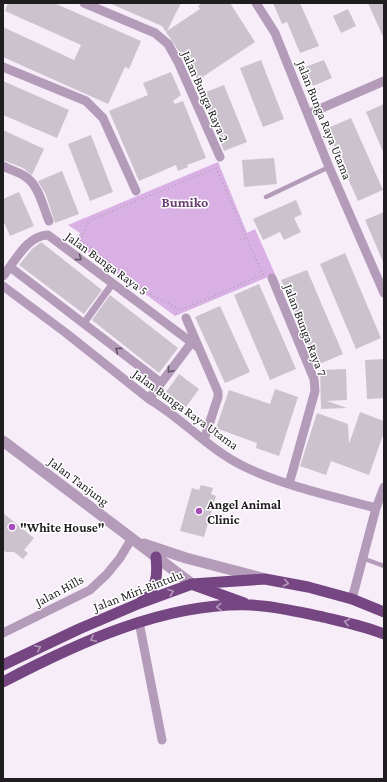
<svg xmlns="http://www.w3.org/2000/svg" width="387" height="782" viewBox="0 0 387 782" font-family="'Crimson Pro',serif">
<style>
.green{fill:#d9b0e4}
.building{fill:#cbc2cd}
.lines{fill:none;stroke-linecap:round;stroke-linejoin:round}
.path{stroke:#a8a1aa;stroke-width:1.5;stroke-dasharray:1 3;stroke-linecap:butt}
.service{stroke:#b49bba;stroke-width:4.5}
.pedestrian{stroke:#b49bba;stroke-width:7}
.minor{stroke:#b49bba;stroke-width:9}
.tertiary{stroke:#b49bba;stroke-width:11}
.trunk{stroke:#754682;stroke-width:11}
.oneway{stroke:#635666}
.oneway2{stroke:#b399ba}
.poi-dot{fill:#a64fbc;stroke:#fff;stroke-width:1.5}
.labels{text-anchor:middle;stroke-width:3;stroke-linejoin:round;paint-order:stroke}
.street-label{font-size:13px;fill:#201d21;stroke:#fff}
.poi-label{font-size:13px;font-weight:bold;fill:#201d21;stroke:#fff;text-anchor:start}
.neighbourhood-label{font-size:14px;font-weight:bold;fill:#663b71;stroke:#fff}
</style>
<rect width="100%" height="100%" fill="#f6edf9"/>
<!-- green -->
<path class="green" d="M218 162 247 233 255 229 275 274 175 316 76 243 80 233 68 225Z"/>
<!-- building -->
<path class="building" d="M8 3H54L141 41 129 69 125 67 108 104 3 57V27L74 60 81 45 5 11Z
M109 3H181L167 31 200 9 198 6 202 3H230L255 42 198 80 162 26Z
M273 3H300L319 46 300 53 287 22 282 24Z
M368 3H384V39Z
M348 9 356 26 341 33 333 16Z
M261 60 284 119 263 127 240 68Z
M324 60 332 78 313 86 305 67Z
M171 72 181 95 173 101 175 104 183 101 206 158 187 165 188 167 178 171 176 165 139 181 109 111 148 95 143 83Z
M3 81 69 110 57 138 3 115Z
M224 85 247 142 224 151 201 94Z
M384 104V154L366 112Z
M351 118 383 190 358 201 326 129Z
M3 130 44 149 32 175 23 168 3 160Z
M91 135 113 192 90 201 68 144Z
M274 158 277 184 244 187 242 160Z
M62 171 79 214 55 223 46 195 38 181Z
M19 192 34 226 10 236 3 220V199Z
M296 200 302 214 294 218 301 232 284 240 280 232 263 240 253 219Z
M384 212V264L365 220Z
M41 242 102 290 84 314 19 265 32 249Z
M345 253 381 338 356 349 320 264Z
M307 270 343 354 317 365 281 280Z
M259 284 296 369 270 380 234 295Z
M110 295 178 348 159 373 92 320Z
M220 306 250 372 225 383 195 317Z
M384 359V398L367 399 365 360Z
M346 369 347 400 327 401 347 408 321 409 320 370Z
M179 374 199 389 186 407 166 392Z
M275 389 298 397 279 456 256 448 257 443 216 428 229 390 270 404Z
M360 412 384 421V432L369 475 331 461 326 475 300 466 317 413 348 424 349 444Z
M201 485 213 488 211 494 216 496 204 537 180 531 192 488 199 490Z
M3 513 34 538 24 550 28 553 23 559 14 552H6L3 550Z"/>
<g class="lines">
<!-- path -->
<path class="path" d="M240 240 246 237
M263 275 216 168 89 221 80 240 152 295 181 310 264 274"/>
<!-- service -->
<path class="service" d="M266 197 329 167
M362 558 384 566"/>
<!-- pedestrian -->
<path class="pedestrian" d="M84 323 113 283"/>
<!-- minor -->
<path class="minor" d="M84 3 155 33 168 44 178 62 220 157
M256 3 275 33 329 167 384 293
M3 67 86 101 103 118 136 191
M308 114 384 81
M3 166C10 170 19 172 26 177 39 186 43 207 49 221
M10 267 160 382
M3 276C15 262 27 235 48 235L199 348
M272 278 314 379 315 391 289 484
M3 286 66 333 149 399C182 418 208 449 243 466 284 486 332 496 376 508
M186 318 218 392V397L204 440
M149 399 192 342
M352 599 376 508 384 487
M139 622 162 740
M3 633 90 590 107 574 120 558 132 538"/>
<!-- tertiary -->
<path class="tertiary" d="M3 441 192 584
M144 544 186 558 262 578"/>
<!-- trunk -->
<path class="trunk" d="M194 585 244 603
M141 602C157 586 158 578 156 557
M3 665 79 629 140 603 192 584 265 579 308 587 352 599 384 612
M3 682C77 643 166 602 251 605 276 606 299 612 323 617 344 622 364 626 384 634"/>
</g>
<!-- one-way arrows -->
<defs><path id="oneway-chevron" d="M-2-3.5L2.5 0L-2 3.5" fill="none" stroke-width="1.6" stroke-linecap="round" stroke-linejoin="round"/></defs>
<g class="oneway">
<use href="#oneway-chevron" transform="translate(79 258) rotate(36)"/>
<use href="#oneway-chevron" transform="translate(118 350) rotate(-143)"/>
<use href="#oneway-chevron" transform="translate(170 370) rotate(128)"/>
</g>
<g class="oneway2">
<use href="#oneway-chevron" transform="translate(286 583) rotate(11)"/>
<use href="#oneway-chevron" transform="translate(171 592) rotate(-20)"/>
<use href="#oneway-chevron" transform="translate(219 607) rotate(177)"/>
<use href="#oneway-chevron" transform="translate(347 622) rotate(-167)"/>
<use href="#oneway-chevron" transform="translate(93 639) rotate(155)"/>
<use href="#oneway-chevron" transform="translate(38 648) rotate(-26)"/>
</g>
<!-- markers -->
<g class="poi-dot">
<circle cx="199" cy="511" r="4"/>
<circle cx="12" cy="527" r="4"/>
</g>
<g class="labels">
<!-- street labels -->
<g class="street-label">
<text transform="translate(206 96) rotate(66)" y="5">Jalan Bunga Raya 2</text>
<text transform="translate(325 120) rotate(68)" y="5">Jalan Bunga Raya Utama</text>
<text transform="translate(107 263) rotate(36)" y="5">Jalan Bunga Raya 5</text>
<text transform="translate(306 330) rotate(69)" y="5">Jalan Bunga Raya 7</text>
<text transform="translate(186 409) rotate(36)" y="5">Jalan Bunga Raya Utama</text>
<text transform="translate(79 481) rotate(37)" y="5">Jalan Tanjung</text>
<text transform="translate(59 590) rotate(-28)" y="5">Jalan Hills</text>
<text transform="translate(138 590) rotate(-21)" y="5">Jalan Miri-Bintulu</text>
</g>
<!-- poi labels -->
<g class="poi-label">
<text x="207" y="509">Angel Animal<tspan x="207" dy="15">Clinic</tspan></text>
<text x="20" y="532">"White House"</text>
</g>
<!-- neighbourhood labels -->
<g class="neighbourhood-label">
<text x="185" y="207">Bumiko</text>
</g>
</g>
<!-- border -->
<rect width="387" height="782" fill="none" stroke="#201d21" stroke-width="8"/>
</svg>
